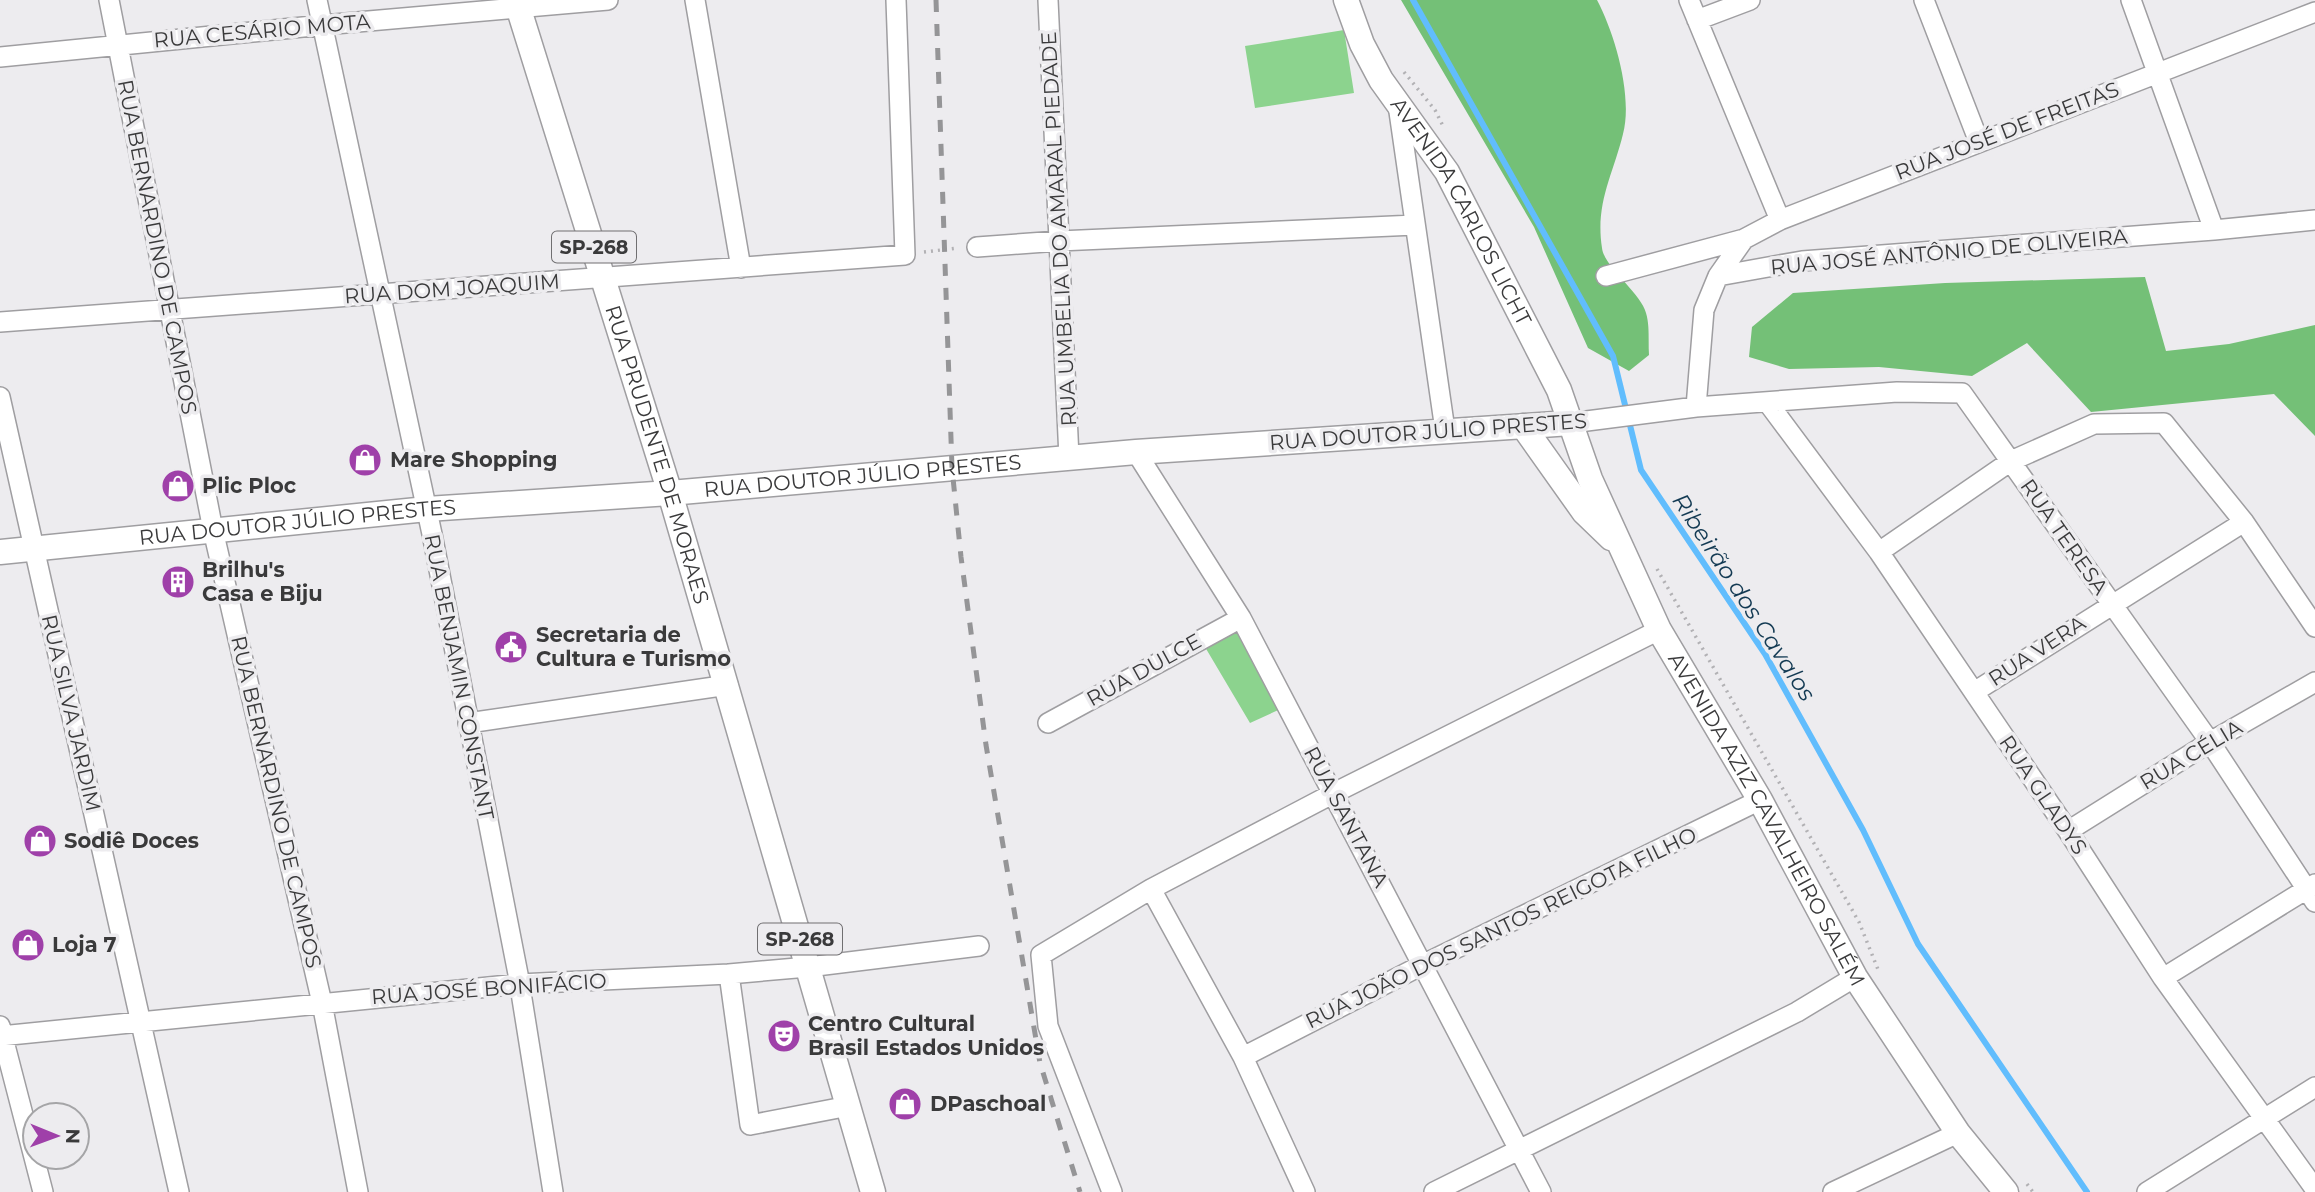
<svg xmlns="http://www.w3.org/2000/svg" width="2315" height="1192" viewBox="0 0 2315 1192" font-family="Montserrat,sans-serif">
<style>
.green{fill:#8cd38e}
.forest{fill:#74c077}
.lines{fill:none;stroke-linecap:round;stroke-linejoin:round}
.stream{stroke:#61bdfd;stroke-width:6}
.minor-casing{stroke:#9f9ea1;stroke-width:22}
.major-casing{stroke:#9f9ea1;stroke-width:27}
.path{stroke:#b2b1b4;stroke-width:3.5;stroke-dasharray:2 5;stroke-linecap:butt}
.minor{stroke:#fff;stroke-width:19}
.major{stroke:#fff;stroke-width:24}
.rail{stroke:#959597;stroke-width:5;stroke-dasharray:12 12;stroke-linecap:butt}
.labels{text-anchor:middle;stroke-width:7;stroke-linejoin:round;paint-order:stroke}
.shield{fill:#edecef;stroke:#706f71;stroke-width:2}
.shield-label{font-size:19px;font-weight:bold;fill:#3a3a3b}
.street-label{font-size:21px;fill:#3a3a3b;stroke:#edecef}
.poi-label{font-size:21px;font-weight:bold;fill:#3a3a3b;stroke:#edecef;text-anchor:start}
.water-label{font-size:23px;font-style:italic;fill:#133a53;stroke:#edecef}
</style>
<rect width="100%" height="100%" fill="#edecef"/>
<!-- green -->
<path class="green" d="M1344 30 1354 93 1255 108 1245 46Z
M1241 626 1285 707 1250 723 1205 647Z"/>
<!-- forest -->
<path class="forest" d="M1401 0H1597C1615 34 1633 96 1623 134 1613 175 1595 203 1602 248 1604 267 1641 293 1646 313 1650 326 1648 342 1649 355L1629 371 1588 348 1534 227Z
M2145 277 2166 351 2229 344 2315 325V436L2274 394 2091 412 2027 343 1972 376 1879 367 1789 369 1749 357 1752 327 1793 293 1945 283Z"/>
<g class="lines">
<!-- stream -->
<path class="stream" d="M1413 0 1613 356 1641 470 1765 654 1863 830 1918 944 2087 1192"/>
<defs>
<path id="minor" d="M109 0 213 530 322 1003 358 1192
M317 0 432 534 518 974 553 1192
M695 0 741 268
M1048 0 1069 458
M1689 0 1780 220
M1924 0 1979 142
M2131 0 2214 230
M1697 20 1750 0
M0 57 323 25 608 0
M1398 105 1445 430
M977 247 1059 241 1415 225
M1606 276 1744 239
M1718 276 1744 239 1780 220 2315 12
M0 322 905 255 896 0
M0 397 179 1192
M1768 403 1879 552 2068 831 2163 978 2315 1189
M1696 407 1704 310 1718 276 1802 261 2214 230 2315 220
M1571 423 1696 407 1897 392 1962 393 2210 742 2315 902
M1136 452 1241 618 1541 1192
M1879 552 2011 461 2094 424 2164 423 2244 522 2315 627
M1974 692 2244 522
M468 723 728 685
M1048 723 1241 618
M2068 831 2210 742 2315 682
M1151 889 1243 1057 1305 1192
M729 974 750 1125 849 1106
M2163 978 2315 884
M0 1026 43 1192
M0 1036 519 984 729 974 808 967 979 946
M1243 1057 1424 964 1760 800
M1112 1192 1048 1026 1041 955 1151 889 1334 793 1659 630
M1434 1192 1797 1012 1855 977
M1833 1192 1958 1133
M2147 1192 2315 1087"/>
<g id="major">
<path id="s1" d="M516 0 670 493 873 1192"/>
<path id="s2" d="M1346 0 1362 44 1381 80 1447 172 1559 390 1590 479 1659 630 1760 800 1855 977 1958 1133 2006 1192"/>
<path d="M1523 426 1584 512 1611 538"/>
<path id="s3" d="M0 552 427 509 670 493 1136 452 1571 423"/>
</g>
</defs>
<!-- minor casing -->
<use href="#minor" class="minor-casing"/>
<!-- major casing -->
<use href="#major" class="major-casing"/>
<!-- path -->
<path class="path" d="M1404 72 1435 110 1444 128
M924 252 958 248
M1657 569 1859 922 1879 972
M2027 1184 2033 1192"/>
<!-- minor -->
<use href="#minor" class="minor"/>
<!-- major -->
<use href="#major" class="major"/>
<!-- rail -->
<path class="rail" d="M936 0 952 468 961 557 986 745 1040 1063 1080 1192"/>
</g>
<!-- icons -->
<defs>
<symbol id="shop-disc" viewBox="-11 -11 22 22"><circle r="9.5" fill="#9f40a9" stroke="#edecef"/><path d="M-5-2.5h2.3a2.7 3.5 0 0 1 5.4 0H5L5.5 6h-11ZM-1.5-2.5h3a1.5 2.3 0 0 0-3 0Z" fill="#fff"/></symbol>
<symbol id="building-disc" viewBox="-11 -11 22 22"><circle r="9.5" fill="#9f40a9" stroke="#edecef"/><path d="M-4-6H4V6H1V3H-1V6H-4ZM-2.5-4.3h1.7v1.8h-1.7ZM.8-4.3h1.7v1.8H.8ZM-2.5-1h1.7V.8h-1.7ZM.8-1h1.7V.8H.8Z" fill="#fff"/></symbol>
<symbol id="civic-disc" viewBox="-11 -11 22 22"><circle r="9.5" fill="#9f40a9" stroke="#edecef"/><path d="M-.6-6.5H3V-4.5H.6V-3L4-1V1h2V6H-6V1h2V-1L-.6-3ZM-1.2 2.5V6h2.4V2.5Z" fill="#fff"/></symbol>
<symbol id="theatre-disc" viewBox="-11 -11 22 22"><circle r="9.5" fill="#9f40a9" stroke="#edecef"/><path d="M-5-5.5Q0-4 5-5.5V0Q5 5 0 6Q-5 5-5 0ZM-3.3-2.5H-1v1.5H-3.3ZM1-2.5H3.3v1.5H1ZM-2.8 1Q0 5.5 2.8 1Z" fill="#fff"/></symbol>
</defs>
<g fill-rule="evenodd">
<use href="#shop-disc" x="346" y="441" width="38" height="38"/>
<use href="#shop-disc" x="159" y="467" width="38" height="38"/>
<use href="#building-disc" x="159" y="563" width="38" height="38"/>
<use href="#civic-disc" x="492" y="628" width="38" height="38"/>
<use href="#shop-disc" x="21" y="822" width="38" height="38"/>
<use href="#shop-disc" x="9" y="926" width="38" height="38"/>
<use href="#theatre-disc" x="765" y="1017" width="38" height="38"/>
<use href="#shop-disc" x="886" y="1085" width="38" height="38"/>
</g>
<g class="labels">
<!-- shield labels -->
<g class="shield">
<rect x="552" y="231.5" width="84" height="31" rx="5"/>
<rect x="758" y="923.5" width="84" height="31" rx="5"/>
</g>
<g class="shield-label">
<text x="594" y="254">SP-268</text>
<text x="800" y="946">SP-268</text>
</g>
<!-- street labels -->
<g class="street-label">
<text transform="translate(262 31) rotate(-5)" y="7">RUA CESÁRIO MOTA</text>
<text transform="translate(2007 131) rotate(-21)" y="7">RUA JOSÉ DE FREITAS</text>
<text dy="7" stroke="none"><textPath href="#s2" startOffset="242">AVENIDA CARLOS LICHT</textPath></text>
<text transform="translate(1059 229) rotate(-93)" y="7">RUA UMBELIA DO AMARAL PIEDADE</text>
<text transform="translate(157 247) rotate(79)" y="7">RUA BERNARDINO DE CAMPOS</text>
<text transform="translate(1949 252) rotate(-5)" y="7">RUA JOSÉ ANTÔNIO DE OLIVEIRA</text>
<text transform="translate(452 289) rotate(-4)" y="7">RUA DOM JOAQUIM</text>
<text transform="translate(1428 432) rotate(-4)" y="7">RUA DOUTOR JÚLIO PRESTES</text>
<text dy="7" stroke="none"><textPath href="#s1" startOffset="476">RUA PRUDENTE DE MORAES</textPath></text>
<text dy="7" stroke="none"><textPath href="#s3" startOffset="866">RUA DOUTOR JÚLIO PRESTES</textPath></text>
<text dy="7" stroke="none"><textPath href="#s3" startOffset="299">RUA DOUTOR JÚLIO PRESTES</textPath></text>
<text transform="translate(2064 537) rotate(55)" y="7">RUA TERESA</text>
<text transform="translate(2037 651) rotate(-33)" y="7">RUA VERA</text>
<text transform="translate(1144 670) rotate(-29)" y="7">RUA DULCE</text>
<text transform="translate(459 677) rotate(79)" y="7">RUA BENJAMIN CONSTANT</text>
<text transform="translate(71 713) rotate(77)" y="7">RUA SILVA JARDIM</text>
<text transform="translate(2191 755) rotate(-31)" y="7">RUA CÉLIA</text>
<text transform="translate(2043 795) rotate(56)" y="7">RUA GLADYS</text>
<text transform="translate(276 802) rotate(77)" y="7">RUA BERNARDINO DE CAMPOS</text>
<text transform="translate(1346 817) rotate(62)" y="7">RUA SANTANA</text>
<text dy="7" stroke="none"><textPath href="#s2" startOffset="924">AVENIDA AZIZ CAVALHEIRO SALÉM</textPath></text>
<text transform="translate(1501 928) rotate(-26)" y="7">RUA JOÃO DOS SANTOS REIGOTA FILHO</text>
<text transform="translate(489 989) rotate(-4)" y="7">RUA JOSÉ BONIFÁCIO</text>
</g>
<!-- poi labels -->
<g class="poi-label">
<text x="390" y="467">Mare Shopping</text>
<text x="202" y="493">Plic Ploc</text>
<text x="202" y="577">Brilhu's<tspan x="202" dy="24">Casa e Biju</tspan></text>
<text x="536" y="642">Secretaria de<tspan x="536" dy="24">Cultura e Turismo</tspan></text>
<text x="64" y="848">Sodiê Doces</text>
<text x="52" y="952">Loja 7</text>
<text x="808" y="1031">Centro Cultural<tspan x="808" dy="24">Brasil Estados Unidos</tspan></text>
<text x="930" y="1111">DPaschoal</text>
</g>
<!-- water labels -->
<g class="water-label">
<text transform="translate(1744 597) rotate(57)" y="8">Ribeirão dos Cavalos</text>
</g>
</g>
<!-- north arrow -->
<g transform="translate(56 1136) rotate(91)"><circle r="33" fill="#edecef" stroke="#a5a5a7" stroke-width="2"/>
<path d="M0-5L12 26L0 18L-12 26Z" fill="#9f40a9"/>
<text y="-10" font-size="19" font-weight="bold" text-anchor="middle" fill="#3a3a3b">N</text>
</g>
</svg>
